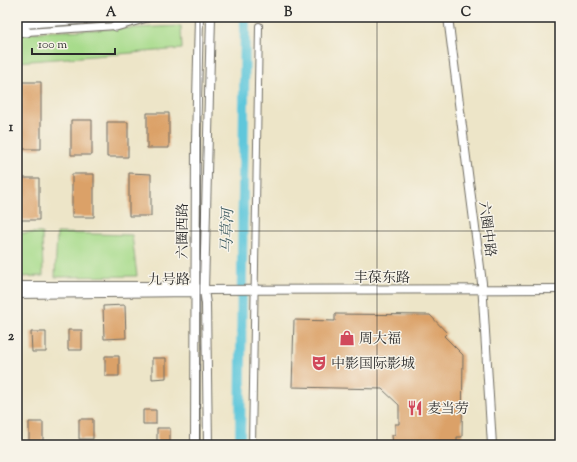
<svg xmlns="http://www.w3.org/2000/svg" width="577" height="462" viewBox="0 0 577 462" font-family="'Sorts Mill Goudy','Noto Serif SC',serif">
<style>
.green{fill:#a7db8b;stroke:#69835b}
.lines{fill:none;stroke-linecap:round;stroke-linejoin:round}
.river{stroke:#5fc7db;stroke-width:10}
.building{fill:#dba168}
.street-casing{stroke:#6f6c62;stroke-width:8}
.secondary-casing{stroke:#6f6c62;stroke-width:10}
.primary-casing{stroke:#6f6c62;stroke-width:11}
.street{stroke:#fff;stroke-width:6}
.secondary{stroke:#fff;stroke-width:8}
.primary{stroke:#fff;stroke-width:9}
.grid{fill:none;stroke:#2b2b2b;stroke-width:1;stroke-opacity:0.55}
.labels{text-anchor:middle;stroke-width:3;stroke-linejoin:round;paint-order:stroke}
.street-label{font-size:14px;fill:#2b2b2b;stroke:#f7f3e8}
.poi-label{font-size:14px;fill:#2b2b2b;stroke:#f7f3e8;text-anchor:start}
.water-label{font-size:15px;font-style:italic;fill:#3b5a60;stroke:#f7f3e8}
.neatline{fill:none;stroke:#2b2b2b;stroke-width:1.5}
.grid-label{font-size:13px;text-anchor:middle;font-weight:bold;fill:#2b2b2b}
</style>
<rect width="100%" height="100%" fill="#f7f3e8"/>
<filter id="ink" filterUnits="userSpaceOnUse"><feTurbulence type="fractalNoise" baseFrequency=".025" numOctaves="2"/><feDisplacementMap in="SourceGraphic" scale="8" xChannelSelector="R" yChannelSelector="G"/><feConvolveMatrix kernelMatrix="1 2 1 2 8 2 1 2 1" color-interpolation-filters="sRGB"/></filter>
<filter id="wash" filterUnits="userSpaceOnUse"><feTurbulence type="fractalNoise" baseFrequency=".012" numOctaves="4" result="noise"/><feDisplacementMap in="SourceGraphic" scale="16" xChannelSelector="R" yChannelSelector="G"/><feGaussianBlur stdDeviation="0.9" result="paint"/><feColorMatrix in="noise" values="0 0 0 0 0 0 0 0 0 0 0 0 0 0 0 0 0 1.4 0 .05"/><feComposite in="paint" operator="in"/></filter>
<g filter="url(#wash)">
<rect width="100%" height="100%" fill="#ede5c8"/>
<!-- green -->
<path class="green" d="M181 26 182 49 17 62V33Z
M17 233H42L43 276 17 277Z
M57 233 132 235 137 276 55 277Z"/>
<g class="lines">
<!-- river -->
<path class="river" d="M240 445 245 17"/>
</g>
<g id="blocks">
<!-- building -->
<path class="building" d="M20 82H41V149H20Z
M147 113H169V148H147Z
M71 120H92V155H71Z
M107 122H128V157H107Z
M129 173 151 174V216H129Z
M72 174H94V217H72Z
M18 178H39V220H17Z
M125 305 126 338 104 339 103 306Z
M335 314 430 315 447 333 444 336 463 355 462 437H457V445H393L392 435H395V424H399V405L382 389 292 387 294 320 335 321Z
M68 330H82V350H68Z
M31 332H46V352H32Z
M105 356H119V376H105Z
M152 358H166V378L152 379Z
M143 410H156V424H143Z
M79 419H93V439H79Z
M29 422H43V443H29Z
M157 428H170V442H157Z"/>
</g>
</g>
<g filter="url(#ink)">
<use href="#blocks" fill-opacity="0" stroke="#6f6c62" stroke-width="1"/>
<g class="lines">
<defs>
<path id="street" d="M27 32 116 26
M252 445 259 26"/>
<path id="secondary" d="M448 17 482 283 492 445
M17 286H194L198 288
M17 294 194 292 204 290 560 289
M195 445 196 141 199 17
M208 445 206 304 204 290 211 17"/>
<path id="primary" d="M17 24 111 17
M116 26 147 17
M17 31 27 32"/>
</defs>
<!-- street casing -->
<use href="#street" class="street-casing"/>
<!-- secondary casing -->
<use href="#secondary" class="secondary-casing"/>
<!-- primary casing -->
<use href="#primary" class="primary-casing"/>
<!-- street -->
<use href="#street" class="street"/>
<!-- secondary -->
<use href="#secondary" class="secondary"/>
<!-- primary -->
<use href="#primary" class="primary"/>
</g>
</g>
<!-- grid -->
<path class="grid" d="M200 17V445M377 17V445M17 231H560"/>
<!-- icons -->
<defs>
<symbol id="shop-bare" viewBox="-9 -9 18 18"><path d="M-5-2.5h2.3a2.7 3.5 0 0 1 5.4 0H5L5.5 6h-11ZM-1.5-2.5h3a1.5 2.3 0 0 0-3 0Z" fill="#d1495b" stroke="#f7f3e8" stroke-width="2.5" paint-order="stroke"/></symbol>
<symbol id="theatre-bare" viewBox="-9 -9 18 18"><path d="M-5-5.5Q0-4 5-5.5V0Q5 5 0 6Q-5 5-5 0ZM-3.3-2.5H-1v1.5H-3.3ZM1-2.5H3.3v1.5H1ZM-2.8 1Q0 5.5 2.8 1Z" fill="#d1495b" stroke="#f7f3e8" stroke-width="2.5" paint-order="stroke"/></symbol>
<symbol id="restaurant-bare" viewBox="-9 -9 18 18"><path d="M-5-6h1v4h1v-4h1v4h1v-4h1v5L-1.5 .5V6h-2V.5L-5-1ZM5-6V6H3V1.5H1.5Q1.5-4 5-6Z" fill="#d1495b" stroke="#f7f3e8" stroke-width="2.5" paint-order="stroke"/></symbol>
</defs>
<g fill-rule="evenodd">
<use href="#shop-bare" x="336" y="327" width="22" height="22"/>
<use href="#theatre-bare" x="308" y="352" width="22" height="22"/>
<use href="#restaurant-bare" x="404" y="397" width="22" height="22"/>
</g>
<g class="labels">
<!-- street labels -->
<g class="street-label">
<text transform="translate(488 229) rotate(83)" y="5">六圈中路</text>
<text transform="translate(182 231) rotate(-90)" y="5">六圈西路</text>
<text x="382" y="282">丰葆东路</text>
<text transform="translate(169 279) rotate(-1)" y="5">九号路</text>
</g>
<!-- poi labels -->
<g class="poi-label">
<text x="359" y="343">周大福</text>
<text x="331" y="368">中影国际影城</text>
<text x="427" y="413">麦当劳</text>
</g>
<!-- water labels -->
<g class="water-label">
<text transform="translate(227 231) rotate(-89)" y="5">马草河</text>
</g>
</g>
<!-- margin -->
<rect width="577" height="462" fill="none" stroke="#f7f3e8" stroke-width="44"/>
<!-- scale -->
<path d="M32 48v6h83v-6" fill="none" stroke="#2b2b2b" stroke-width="2"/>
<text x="38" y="48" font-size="12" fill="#2b2b2b" stroke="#f7f3e8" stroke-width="3" paint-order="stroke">100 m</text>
<rect x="22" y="22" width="533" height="418" class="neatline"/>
<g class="grid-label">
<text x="111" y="16">A</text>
<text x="288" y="16">B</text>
<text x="466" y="16">C</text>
<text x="11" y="131">1</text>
<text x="11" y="340">2</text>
</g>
</svg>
